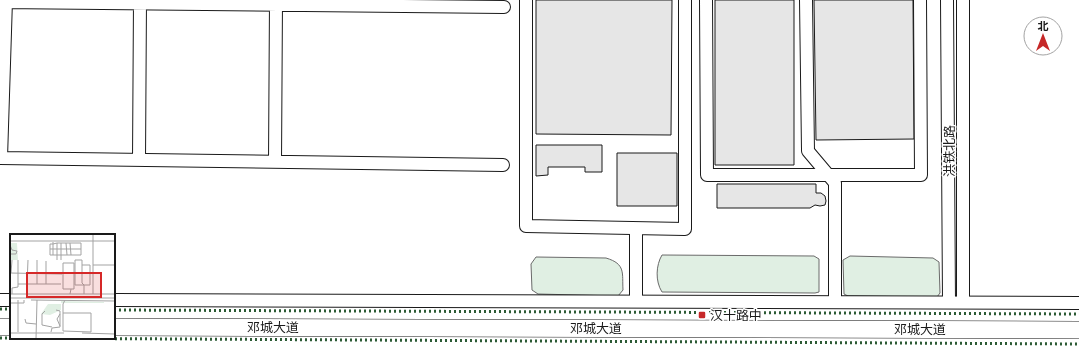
<svg xmlns="http://www.w3.org/2000/svg" width="1079" height="349" viewBox="0 0 1079 349" font-family="Karla,'Noto Sans SC',sans-serif">
<style>
.green{fill:#e0efe3;stroke:#6a6a6a}
.building{fill:#e6e6e6;stroke:#1a1a1a}
.lines{fill:none;stroke-linecap:round;stroke-linejoin:round}
.minor-casing{stroke:#1a1a1a;stroke-width:14}
.highway-casing{stroke:#1a1a1a;stroke-width:18}
.minor{stroke:#fff;stroke-width:12}
.highway{stroke:#fff;stroke-width:17}
.hedge{stroke:#2b5a34;stroke-width:3;stroke-dasharray:2 3;stroke-linecap:butt}
.poi-dot{fill:#c62828;stroke:#fff;stroke-width:1.5}
.labels{text-anchor:middle;stroke-width:3;stroke-linejoin:round;paint-order:stroke}
.street-label{font-size:13px;fill:#1a1a1a;stroke:#fff}
.poi-label{font-size:13px;fill:#1a1a1a;stroke:#fff;text-anchor:start}
.inset-road{fill:none;stroke:#a3a3a3;stroke-width:1}
.view{fill:#d62828;fill-opacity:0.15;stroke:#d62828;stroke-width:2}
.inset-edge{fill:none;stroke:#1a1a1a;stroke-width:2}
</style>
<rect width="100%" height="100%" fill="#fff"/>
<!-- green -->
<path class="green" d="M662 255 814 256 819 259V292L815 293 662 292C655 281 656 265 662 255Z
M850 256 933 258 939 262 940 293 937 297 848 296 844 294 843 260Z
M536 257 606 258C626 264 622 273 623 290L618 296 538 294 532 290 531 264Z"/>
<!-- building -->
<path class="building" d="M536 0H672L671 135 536 134Z
M715 0H794V165H715Z
M814 0H913L914 139 816 140Z
M536 145H602V172H585V167H548V175L536 176Z
M617 153H677V206H617Z
M717 184H816V193H821L825 196 826 201 825 205 820 206 815 205 810 208H717Z"/>
<g class="lines">
<defs>
<path id="minor" d="M526 0V226L685 229V0
M706 0 707 175H921L920 0
M806 0 808 151 835 183V302
M947 0 949 302
M963 0V302
M0 2 504 7
M0 158 503 165
M1 158 6 0
M139 160 140 0
M275 162 276 0
M0 300H11
M114 300 1079 303
M636 301V229"/>
<path id="highway" d="M0 327H11
M114 327 1079 330"/>
</defs>
<!-- minor casing -->
<use href="#minor" class="minor-casing"/>
<!-- highway casing -->
<use href="#highway" class="highway-casing"/>
<!-- minor -->
<use href="#minor" class="minor"/>
<!-- highway -->
<use href="#highway" class="highway"/>
<!-- hedge -->
<path class="hedge" d="M0 309H11
M114 310 1079 314
M0 338 1079 344"/>
</g>
<!-- markers -->
<rect class="poi-dot" x="698" y="311" width="8" height="8" rx="2"/>
<g class="labels">
<!-- street labels -->
<g class="street-label">
<text transform="translate(949 151) rotate(-90)" y="5">洪铁北路</text>
<text x="273" y="332">邓城大道</text>
<text x="596" y="333">邓城大道</text>
<text x="920" y="334">邓城大道</text>
</g>
<!-- poi labels -->
<g class="poi-label">
<text x="710" y="320">汉十路中</text>
</g>
</g>
<!-- overview -->
<g transform="translate(10 234)">
<rect width="105" height="105" fill="#fff"/>
<path d="M0 9H7L8 26H0ZM51 67 94 68V69H51ZM38 70H51V76L40 81 31 80Z" fill="#e0efe3"/>
<path class="inset-road" d="M83 0V60M0 7H105M43 8V21H71V9H47L43 10H40V21H43M56 9 57 21M60 9 61 21M0 11 2 16 7 17 6 20H0M40 15H71M47 26V9M51 26V9M72 31H80V51H65V26H72V49L74 51V60M83 31H105M0 39 52 40M1 39 2 26M8 50H51M17 50 18 26M27 50V26M36 50V27M0 60H105M2 60V54L8 53V26M60 60 61 55H64V29H53V55H61M0 64H105M0 66V69H14V66M21 66 105 67M35 77 32 80V91L42 93M53 79H81V98L53 97V70L55 66M15 85 16 89 26 90M50 92 47 85 50 80M8 98V66M41 98 42 94 50 93V77L46 76M0 99H54M72 99 105 100M26 105 27 66"/>
<path class="view" d="M17 39H91V63H17Z"/>
<rect width="105" height="105" class="inset-edge"/>
</g>
<!-- north arrow -->
<g transform="translate(1043 36)"><circle r="19" fill="#ffffff" stroke="#a3a3a3"/>
<path d="M0-3L7 15L0 10L-7 15Z" fill="#c62828"/>
<text y="-6" font-size="11" font-weight="bold" text-anchor="middle" fill="#1a1a1a">北</text>
</g>
</svg>
